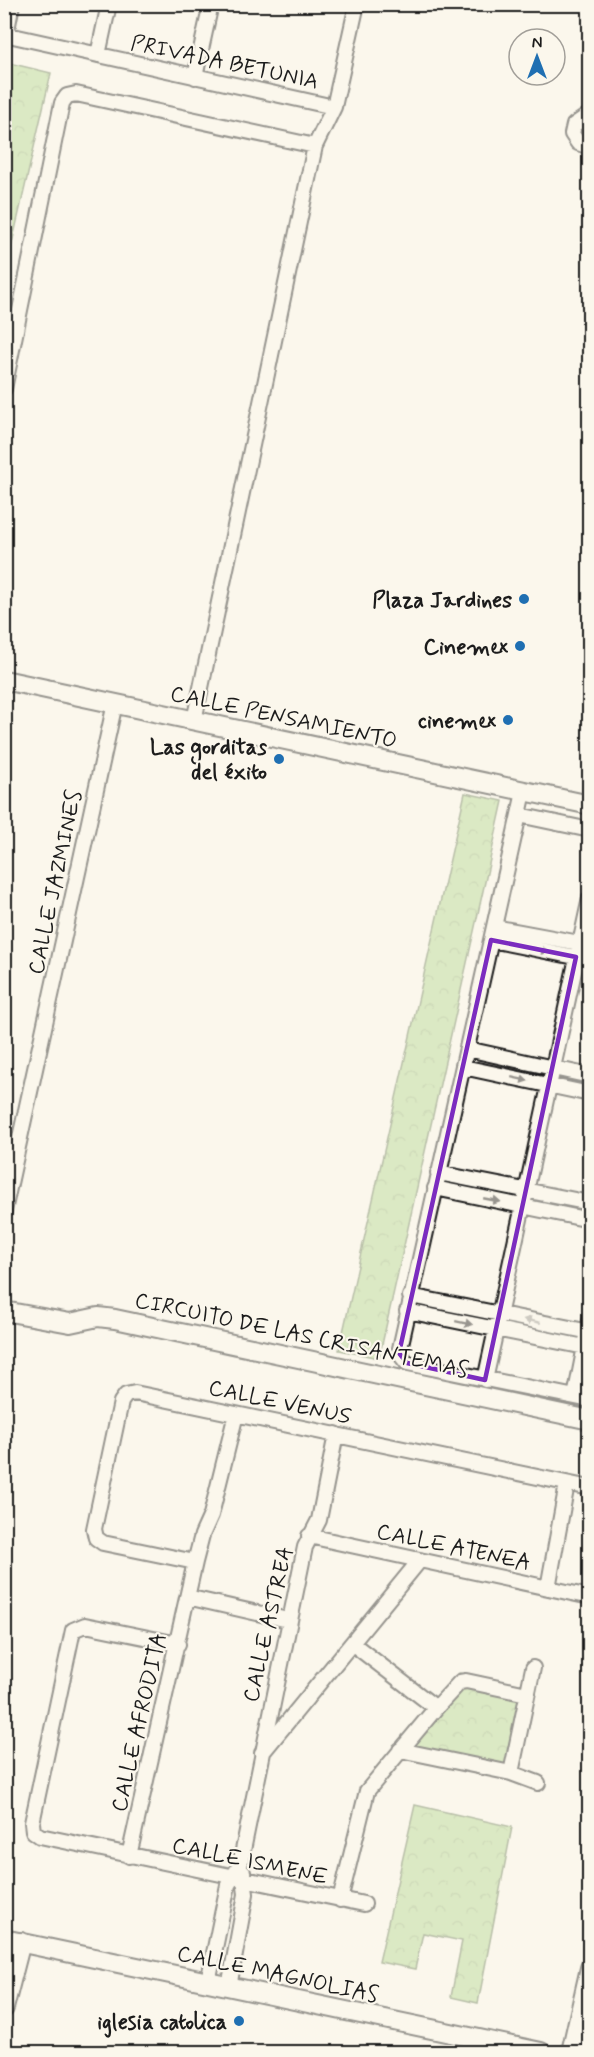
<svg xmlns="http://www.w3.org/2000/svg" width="594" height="2057" viewBox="0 0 594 2057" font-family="Mynerve,sans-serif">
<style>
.park{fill:url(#park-crowns);stroke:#687a57;stroke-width:1.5}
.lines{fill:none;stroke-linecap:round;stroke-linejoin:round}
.street-casing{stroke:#1c1c1c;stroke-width:18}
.secondary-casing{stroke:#1c1c1c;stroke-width:22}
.street{stroke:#fbf7ec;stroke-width:14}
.secondary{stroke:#fbf7ec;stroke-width:18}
.oneway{fill:#97948e}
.marked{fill:none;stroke:#7b2cbf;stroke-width:4.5;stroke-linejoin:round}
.poi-dot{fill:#1f6fb2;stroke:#fbf7ec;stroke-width:2}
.labels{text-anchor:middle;stroke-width:4.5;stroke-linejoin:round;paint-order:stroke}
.street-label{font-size:22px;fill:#1c1c1c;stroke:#fbf7ec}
.poi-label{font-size:22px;font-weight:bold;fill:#1c1c1c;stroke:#fbf7ec;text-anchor:end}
</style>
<defs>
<pattern id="park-crowns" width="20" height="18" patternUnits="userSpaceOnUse" patternTransform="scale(1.5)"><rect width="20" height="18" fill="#b4d792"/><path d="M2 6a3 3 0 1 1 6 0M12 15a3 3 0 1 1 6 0" fill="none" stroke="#9ab87d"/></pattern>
</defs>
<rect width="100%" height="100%" fill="#fbf7ec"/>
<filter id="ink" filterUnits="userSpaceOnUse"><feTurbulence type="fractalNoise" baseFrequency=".0167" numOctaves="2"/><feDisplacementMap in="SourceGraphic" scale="12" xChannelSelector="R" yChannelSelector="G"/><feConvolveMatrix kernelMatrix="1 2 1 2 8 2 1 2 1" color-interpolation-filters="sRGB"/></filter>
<g filter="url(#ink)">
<!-- park -->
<path class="park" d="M5 62 51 73 5 274 4 62Z
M465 793 503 801 379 1358 339 1350Z
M459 1673 525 1688 510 1772 405 1756Z
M415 1805 512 1827 478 2003 451 1997 462 1941 423 1933 415 1969 379 1962Z"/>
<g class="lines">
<defs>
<path id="street" d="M4 34 334 107
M6 35 12 4
M98 55 109 4
M195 77 211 4
M590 114 574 125 572 134 578 143 590 147
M4 389 62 103 67 96 76 94 315 146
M194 721 315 146 334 107 357 4
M524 792 399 1353 407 1363 590 1400
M519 815 590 830
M494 927 590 945
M491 940 590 960
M467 1049 590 1076
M463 1067 590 1094
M438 1173 590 1203
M435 1188 590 1220
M4 1211 115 703
M410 1296 590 1332
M407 1311 590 1348
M485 1380 590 898
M575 1397 590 1321
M309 1536 590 1597
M195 1562 103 1543 96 1538 94 1529 121 1402 126 1395 135 1393 590 1488
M548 1588 567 1484
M187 1597 288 1620
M178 1644 85 1625 73 1630 32 1823 33 1831 40 1836 364 1904
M353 1644 436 1708
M400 1750 511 1773 538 1783
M262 1753 420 1560
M511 1773 533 1668
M129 1856 195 1562 202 1535 211 1515 236 1414
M340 1900 367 1791 436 1708 460 1682 466 1681 527 1694
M208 1982 228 1885 240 1865 305 1547 319 1520 336 1434
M229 1987 246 1894 243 1872"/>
<path id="secondary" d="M4 680 590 805
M4 1311 70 1323 98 1317 115 1319 590 1420
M4 1939 541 2052
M4 2008 21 1942
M571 2052 590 1968"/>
</defs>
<!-- street casing -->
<use href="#street" class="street-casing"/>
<!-- secondary casing -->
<use href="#secondary" class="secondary-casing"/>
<!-- street -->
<use href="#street" class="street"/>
<!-- secondary -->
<use href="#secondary" class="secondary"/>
</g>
<!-- one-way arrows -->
<defs><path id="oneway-solid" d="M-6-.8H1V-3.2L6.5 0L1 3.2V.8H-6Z" transform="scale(1.5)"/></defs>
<g class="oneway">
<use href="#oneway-solid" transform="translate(540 950) rotate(11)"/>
<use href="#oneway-solid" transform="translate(520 1079) rotate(12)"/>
<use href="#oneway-solid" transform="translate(492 1200) rotate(11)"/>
<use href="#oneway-solid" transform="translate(532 1321) rotate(-168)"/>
<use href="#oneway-solid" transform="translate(464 1323) rotate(12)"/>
</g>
</g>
<!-- marked area -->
<path d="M0 0H594V2057H0ZM491 940 576 957 485 1380 407 1363 399 1353Z" fill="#fbf7ec" fill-opacity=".55" fill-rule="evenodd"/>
<path class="marked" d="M491 940 576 957 485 1380 407 1363 399 1353Z"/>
<!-- markers -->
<g class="poi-dot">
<circle cx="524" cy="599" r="6"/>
<circle cx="520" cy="646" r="6"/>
<circle cx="508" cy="720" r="6"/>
<circle cx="279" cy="759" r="6"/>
<circle cx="239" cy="2021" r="6"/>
</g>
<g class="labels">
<!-- street labels -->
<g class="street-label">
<text transform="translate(225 61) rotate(12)" y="8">PRIVADA BETUNIA</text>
<text transform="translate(284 716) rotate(12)" y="8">CALLE PENSAMIENTO</text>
<text transform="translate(54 882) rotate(-78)" y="8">CALLE JAZMINES</text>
<text transform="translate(302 1334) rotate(12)" y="8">CIRCUITO DE LAS CRISANTEMAS</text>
<text transform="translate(280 1401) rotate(12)" y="8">CALLE VENUS</text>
<text transform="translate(454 1546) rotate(12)" y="8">CALLE ATENEA</text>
<text transform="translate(267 1624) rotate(-77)" y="8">CALLE ASTREA</text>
<text transform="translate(138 1722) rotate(-77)" y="8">CALLE AFRODITA</text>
<text transform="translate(250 1860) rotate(12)" y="8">CALLE ISMENE</text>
<text transform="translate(278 1973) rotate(12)" y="8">CALLE MAGNOLIAS</text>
</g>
<!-- poi labels -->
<g class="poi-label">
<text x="512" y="607">Plaza Jardines</text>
<text x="508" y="654">Cinemex</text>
<text x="496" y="728">cinemex</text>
<text x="267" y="754">Las gorditas<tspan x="267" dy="25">del éxito</tspan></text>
<text x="227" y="2029">iglesia catolica</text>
</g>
</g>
<!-- margin -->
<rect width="594" height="2057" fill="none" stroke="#fbf7ec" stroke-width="24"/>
<rect x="12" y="12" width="570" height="2033" fill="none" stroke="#1c1c1c" stroke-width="2" filter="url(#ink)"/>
<!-- north arrow -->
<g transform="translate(537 57)"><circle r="28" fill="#fbf7ec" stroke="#a29f99" stroke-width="1.5"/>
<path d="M0-4.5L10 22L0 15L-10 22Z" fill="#1f6fb2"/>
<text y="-9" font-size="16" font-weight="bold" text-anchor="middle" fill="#1c1c1c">N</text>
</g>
</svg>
